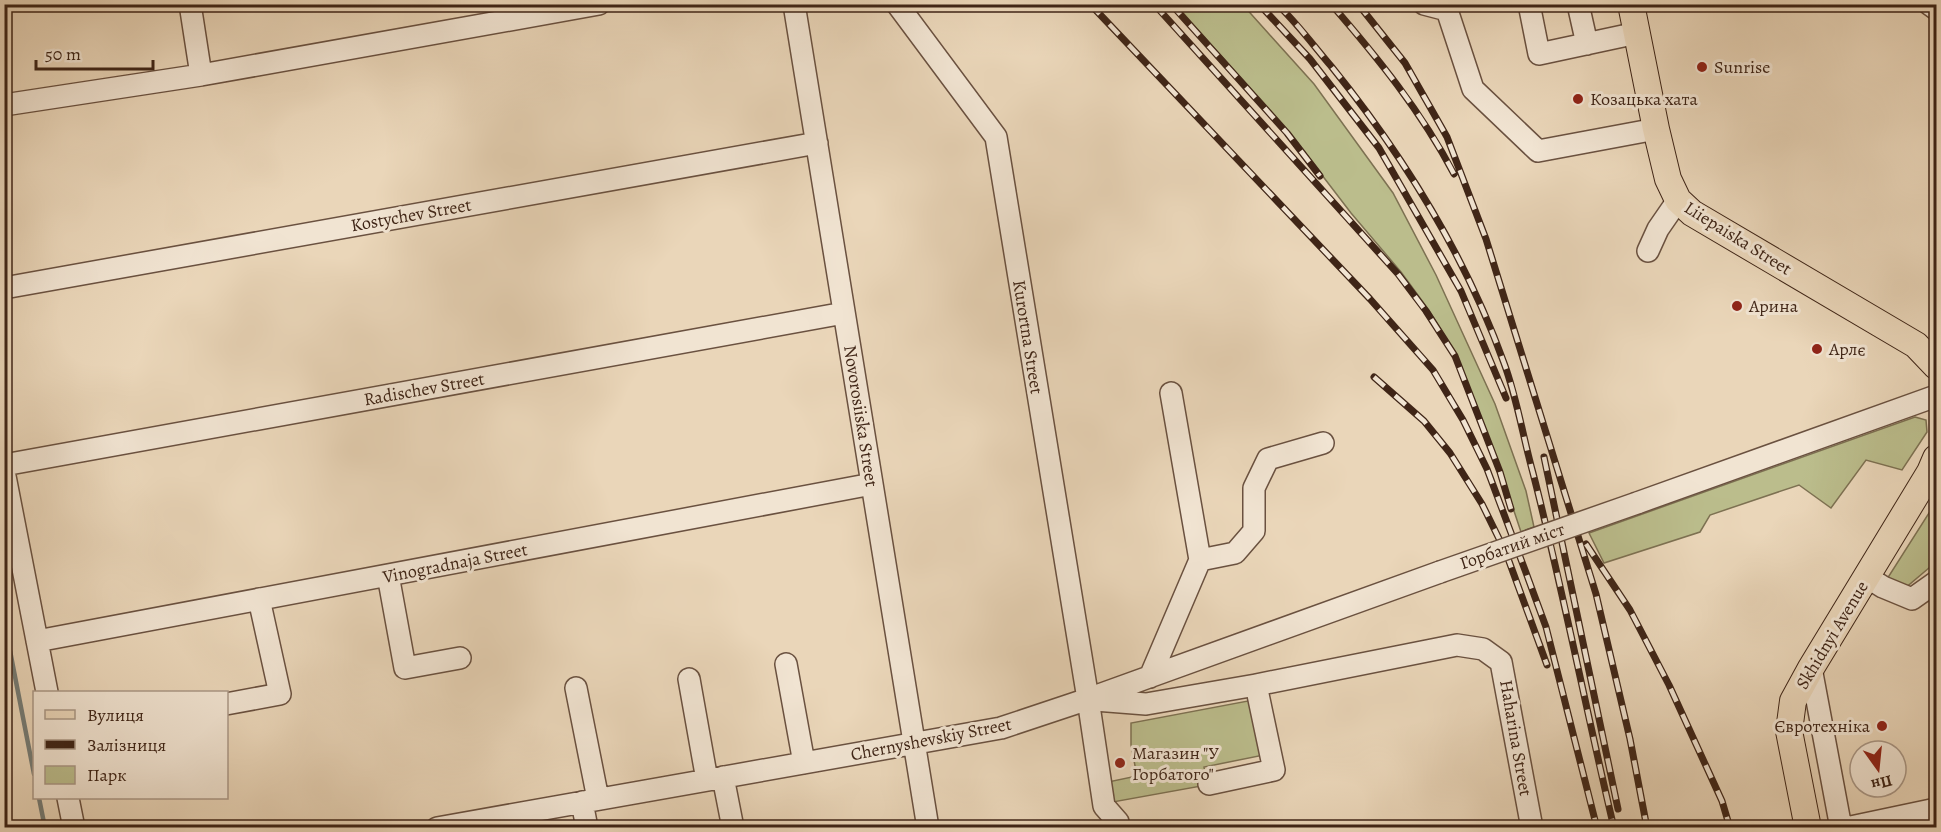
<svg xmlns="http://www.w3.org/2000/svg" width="1941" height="832" viewBox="0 0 1941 832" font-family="Alegreya,serif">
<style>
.green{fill:#bbbd8c;stroke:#7d7152;stroke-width:1.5}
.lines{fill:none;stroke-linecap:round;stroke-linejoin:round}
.stream{stroke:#767d77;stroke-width:4.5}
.minor-casing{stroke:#6a5140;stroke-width:24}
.major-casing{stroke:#3f2517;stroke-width:28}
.minor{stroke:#f1e4d2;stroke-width:21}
.major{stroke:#ead6b9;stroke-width:26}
.rail-casing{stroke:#3f2517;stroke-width:7}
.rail{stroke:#f1e4d2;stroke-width:4.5;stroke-dasharray:14;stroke-linecap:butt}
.minor-bridge-casing{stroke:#6a5140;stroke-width:24;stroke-linecap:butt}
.minor-bridge{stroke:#f1e4d2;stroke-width:21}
.poi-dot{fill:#8f2418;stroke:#f1e4d2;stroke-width:2}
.labels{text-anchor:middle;stroke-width:6;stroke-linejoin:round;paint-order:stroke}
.poi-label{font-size:18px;fill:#3f2517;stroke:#f1e4d2;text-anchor:start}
.street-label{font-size:18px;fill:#3f2517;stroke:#f1e4d2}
</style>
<rect width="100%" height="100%" fill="#ead6b9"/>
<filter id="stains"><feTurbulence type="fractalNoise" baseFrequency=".00333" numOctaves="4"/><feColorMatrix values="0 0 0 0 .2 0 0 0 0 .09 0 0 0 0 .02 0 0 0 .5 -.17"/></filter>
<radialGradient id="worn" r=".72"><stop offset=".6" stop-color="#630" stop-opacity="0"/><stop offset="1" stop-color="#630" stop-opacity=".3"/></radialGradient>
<!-- green -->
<path class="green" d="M1176 5H1243L1314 84 1393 193 1436 275 1495 404 1526 491 1534 527 1521 532 1499 466 1456 354 1428 309 1401 272 1351 213 1292 136Z
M1915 417 1926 420 1927 432 1902 470 1866 460 1831 508 1799 485 1710 515 1700 532 1604 563 1589 533Z
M1936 502V562L1904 589 1887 579Z
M1253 700 1264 755 1204 767 1207 785 1113 802 1108 782 1137 776 1131 745V723Z"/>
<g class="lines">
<!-- stream -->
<path class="stream" d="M4 620 34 774
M39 798 45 828"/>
<defs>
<path id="minor" d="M190 4 201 75
M794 4 928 828
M897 4 996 137 1088 699 1104 806 1118 822 1119 828
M1424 4 1447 10 1473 89 1538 151 1656 129
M1529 4 1539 54 1637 33
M1578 4 1587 44
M1929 4 1936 9
M4 105 201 75 599 4
M1648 251 1658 229 1678 200
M4 288 817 143
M1171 393 1200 560
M4 465 844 313
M4 471 47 692
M1637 503 1936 396
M388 575 405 668 460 658
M1867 577 1883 587 1912 599 1936 582
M37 641 872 484
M786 664 804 763
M1811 668 1841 828
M1150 677 1200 560 1235 553 1254 531V488L1268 459 1323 443
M689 679 707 780
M576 688 598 799
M1095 700 1146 704 1256 685 1457 645 1483 649 1501 662 1532 828
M226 704 280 694 259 599
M723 777 733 828
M1209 784 1274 770 1256 685
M68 798 74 828
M582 802 587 828
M437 828 1001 728 1088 699 1440 572
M1846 828 1936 809"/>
<path id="major" d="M1631 4 1656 129 1668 179 1678 200 1692 213 1916 345 1936 366
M1808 828 1789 731 1793 701 1811 668 1930 472 1936 458"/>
</defs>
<!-- minor casing -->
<use href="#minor" class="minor-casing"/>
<!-- major casing -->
<use href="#major" class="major-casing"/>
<!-- minor -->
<use href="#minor" class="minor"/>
<!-- major -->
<use href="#major" class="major"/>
<defs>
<path id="rail" d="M1090 4 1370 299 1433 370 1463 420 1487 469 1525 570 1546 627 1597 828
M1154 4 1398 274 1426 311 1455 356 1500 472 1511 509
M1171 4 1287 133 1320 176
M1259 4 1310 59 1379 148 1461 291 1506 398
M1277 4C1297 23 1313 45 1331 66 1403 155 1465 255 1504 363 1517 398 1523 437 1533 473 1563 590 1586 710 1614 828
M1331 4C1377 57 1421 111 1454 174
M1358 4 1405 63 1447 137 1486 239 1596 594 1630 739 1647 828
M1374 377 1424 421 1450 453 1482 504 1506 553 1547 665
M1544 457 1618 809
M1586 544 1630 610 1669 685 1722 801 1730 828"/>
</defs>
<!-- rail casing -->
<use href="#rail" class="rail-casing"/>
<!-- rail -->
<use href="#rail" class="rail"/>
<defs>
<path id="minor-bridge" d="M1440 572 1637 503"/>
</defs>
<!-- minor-bridge casing -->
<use href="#minor-bridge" class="minor-bridge-casing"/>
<!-- minor-bridge -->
<use href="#minor-bridge" class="minor-bridge"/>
</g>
<!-- markers -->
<g class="poi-dot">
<circle cx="1702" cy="67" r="6"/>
<circle cx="1578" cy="99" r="6"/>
<circle cx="1737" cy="306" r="6"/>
<circle cx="1817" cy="349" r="6"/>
<circle cx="1882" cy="726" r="6"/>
<circle cx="1120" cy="763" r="6"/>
</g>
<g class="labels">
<!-- poi labels -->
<g class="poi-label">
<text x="1714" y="73">Sunrise</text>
<text x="1590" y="105">Козацька хата</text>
<text x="1749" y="312">Арина</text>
<text x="1829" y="355">Арлє</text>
<text x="1870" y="732" text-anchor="end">Євротехніка</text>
<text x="1132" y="759">Магазин "У<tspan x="1132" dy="21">Горбатого"</tspan></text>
</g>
<!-- street labels -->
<g class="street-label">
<text transform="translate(411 215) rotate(-10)" y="6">Kostychev Street</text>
<text transform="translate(1738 238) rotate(32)" y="6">Liiepaiska Street</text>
<text transform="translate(1028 337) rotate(81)" y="6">Kurortna Street</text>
<text transform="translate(424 389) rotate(-10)" y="6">Radischev Street</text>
<text transform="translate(861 416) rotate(81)" y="6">Novorosiiska Street</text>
<text transform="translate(1512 546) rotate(-19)" y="6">Горбатий міст</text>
<text transform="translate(455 563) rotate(-11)" y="6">Vinogradnaja Street</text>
<text transform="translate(1832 635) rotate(-59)" y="6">Skhidnyi Avenue</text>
<text transform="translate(1516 738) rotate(80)" y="6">Haharina Street</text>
<text transform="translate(931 739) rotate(-11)" y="6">Chernyshevskiy Street</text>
</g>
</g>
<!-- margin -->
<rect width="1941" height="832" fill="none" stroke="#ead6b9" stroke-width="24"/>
<rect x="6" y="6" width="1929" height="820" fill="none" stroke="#3f2517" stroke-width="3"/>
<rect x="12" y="12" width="1917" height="808" fill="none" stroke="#3f2517" stroke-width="1.5"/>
<!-- legend -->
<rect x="33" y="691" width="195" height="108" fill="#f1e4d2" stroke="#aa9887" stroke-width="1.5"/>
<rect x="45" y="710" width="30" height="9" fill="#ead6b9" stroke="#aa9887" stroke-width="1.5"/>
<text x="87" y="721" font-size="18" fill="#3f2517">Вулиця</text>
<rect x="45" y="740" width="30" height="9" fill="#3f2517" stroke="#aa9887" stroke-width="1.5"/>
<text x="87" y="751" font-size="18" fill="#3f2517">Залізниця</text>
<rect x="45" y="766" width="30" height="18" fill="#bbbd8c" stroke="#aa9887" stroke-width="1.5"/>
<text x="87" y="781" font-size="18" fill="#3f2517">Парк</text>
<!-- north arrow -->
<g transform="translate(1878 769) rotate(165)"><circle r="28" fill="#f1e4d2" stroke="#aa9887" stroke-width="1.5"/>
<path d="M0-4.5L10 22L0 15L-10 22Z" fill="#8f2418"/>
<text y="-9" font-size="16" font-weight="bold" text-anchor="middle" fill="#3f2517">Пн</text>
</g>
<!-- scale -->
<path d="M36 60v9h117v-9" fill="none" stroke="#3f2517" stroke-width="3"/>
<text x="45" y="60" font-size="18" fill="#3f2517" stroke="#f1e4d2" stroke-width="4.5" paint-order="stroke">50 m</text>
<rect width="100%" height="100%" filter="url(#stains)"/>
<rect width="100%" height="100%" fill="url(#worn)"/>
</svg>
